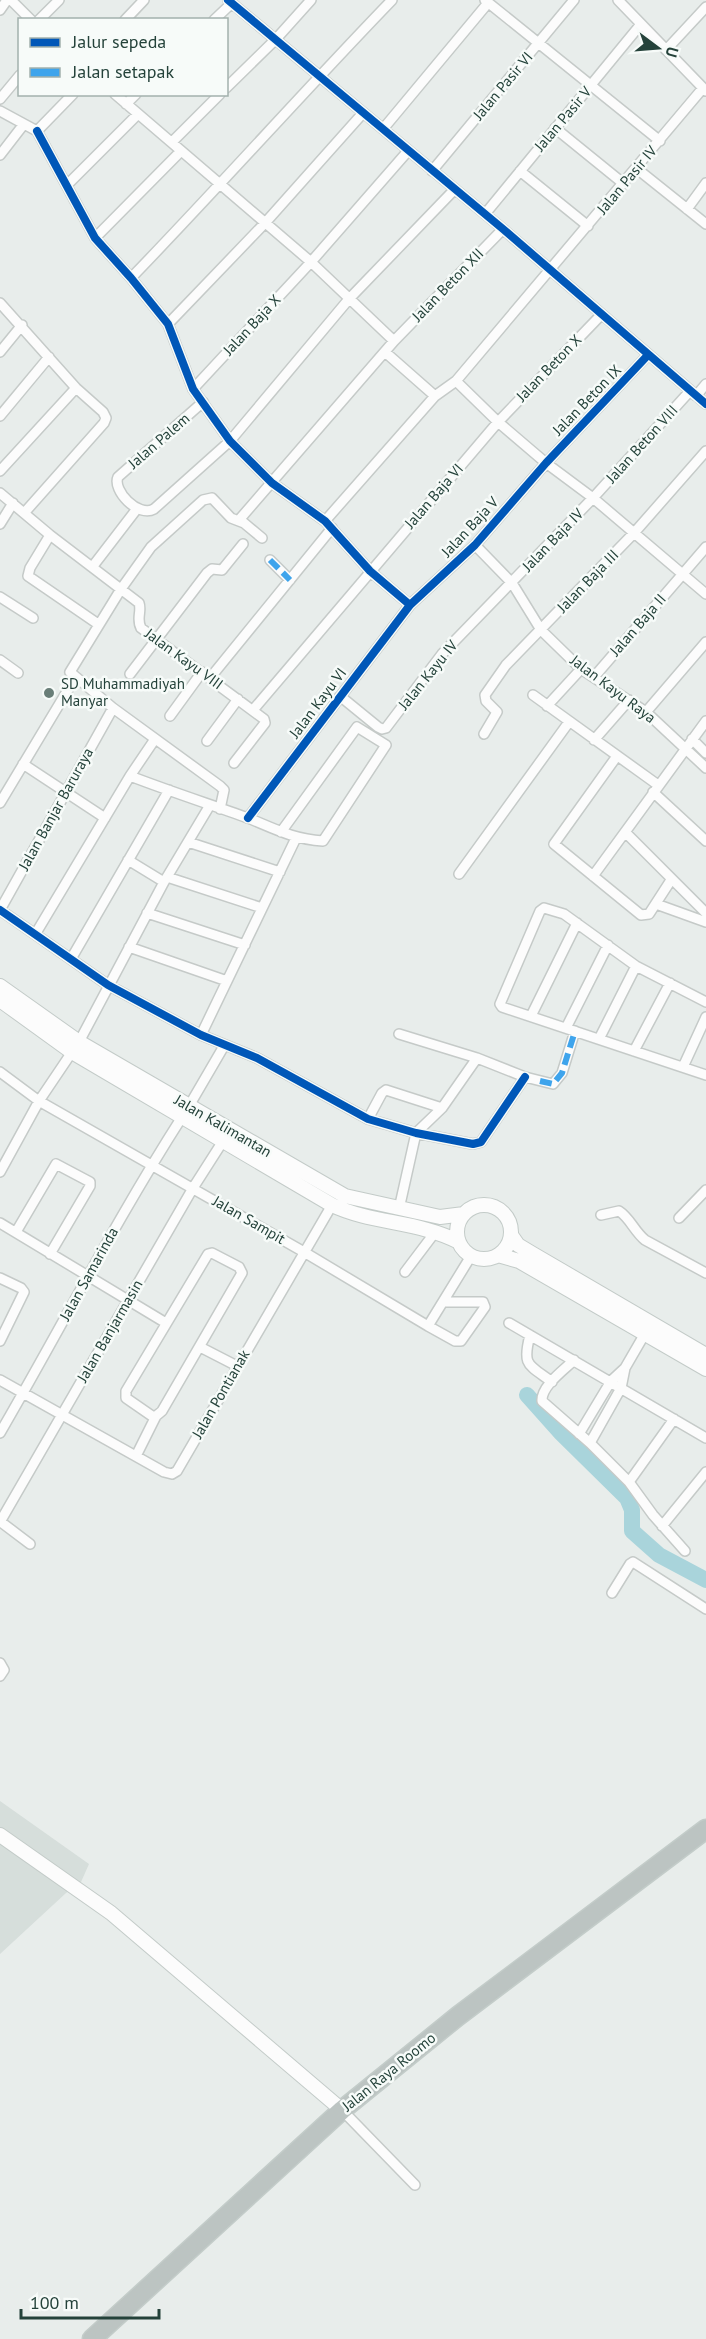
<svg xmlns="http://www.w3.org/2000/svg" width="706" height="2339" viewBox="0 0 706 2339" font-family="'PT Sans',sans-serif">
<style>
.built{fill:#d6dedb}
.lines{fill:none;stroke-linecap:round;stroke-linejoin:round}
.river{stroke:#a9d4db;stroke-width:16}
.street-casing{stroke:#c5cac8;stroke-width:12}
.secondary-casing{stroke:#c3cbc8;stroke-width:16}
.highway-casing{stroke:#c3ccc9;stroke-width:21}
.street{stroke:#fcfcfc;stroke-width:9}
.secondary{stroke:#fcfcfc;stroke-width:14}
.highway{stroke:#bcc4c2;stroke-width:18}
.quiet{stroke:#3ea4ec;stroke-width:6;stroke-dasharray:12 6;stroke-linecap:butt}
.cycleway-casing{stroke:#f7fbf9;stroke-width:11}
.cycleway{stroke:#0057b8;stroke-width:8}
.poi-dot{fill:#697e78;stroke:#f7fbf9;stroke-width:2}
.labels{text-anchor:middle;stroke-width:5;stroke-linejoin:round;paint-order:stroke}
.street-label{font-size:15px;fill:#24423a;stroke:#f7fbf9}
.poi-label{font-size:15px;fill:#24423a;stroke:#f7fbf9;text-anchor:start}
</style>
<rect width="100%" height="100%" fill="#e8edeb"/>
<!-- built -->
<path class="built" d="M0 1801 89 1864 81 1882 66 1893 0 1954Z"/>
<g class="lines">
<!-- river -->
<path class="river" d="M527 1395 560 1432 627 1498 632 1510V1531L659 1555 706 1580"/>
<defs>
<path id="street" d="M11 0 31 20
M228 0 503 229 706 404
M485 0 660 141
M618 0 706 91
M0 10 7 0
M39 20 59 0
M125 20 144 0
M214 20 232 3
M666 50 706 7
M226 88 276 39 311 0
M115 94 311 262 394 341
M0 99 20 75
M126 104 136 94
M0 111 24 124
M555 128 624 184
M383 129 488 3
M37 131 95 238 131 278 168 324 193 389 230 441 272 483 325 521 370 571 410 605
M172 142 220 94
M0 155 24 124 37 131 73 94
M636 168 706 224
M432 171 574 0
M520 171 588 226
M67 185 137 115
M687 209 706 183
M485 214 641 24
M95 238 181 151
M131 278C220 186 304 91 392 0
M0 303 76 388 103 412 106 418 104 423 25 512
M168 324 265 223 363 113
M0 352 22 325
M385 352 435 396
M456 381 498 422 546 463 593 498 706 594
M193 389 311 262 408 151
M696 396 706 384
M203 402 118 477C112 490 138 518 154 509L230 441 349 299 455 189
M0 416 49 357
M0 471 76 388
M0 493 50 535 139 603C142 611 136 619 141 628L264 719 265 723 234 763
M239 520 394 341 503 229
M325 521 435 396 456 381 703 88
M0 524 13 503
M50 535 30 568 28 576 98 624
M475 545 512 583 541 630 581 669 646 712 706 768
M270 560 290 580
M93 566 136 510
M0 597 33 618
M0 660 18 673
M130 674 207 573 212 569 222 570 243 544
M594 677 706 547
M210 678 332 528
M533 695 658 785
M340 696 378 727 382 729 386 728 442 654 593 498 690 391
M547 706 581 669
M253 710 498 422 601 315
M646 712 706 642
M170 716 202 672
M484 734 497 712 486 701 485 695 506 665 634 533 706 451
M692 739 706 753
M594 740 629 700
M207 741 238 699
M617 756 554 844 641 915 649 914 671 880
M23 764 105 818
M130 776C169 791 209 804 248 818 275 829 293 839 323 841L386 745 357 727 281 832
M653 792 706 841
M0 803 75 678
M220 809 224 790 220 786 113 708 70 672 121 589 151 547 203 500 212 498 231 518 244 523 262 538
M248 818 410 605 475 545 546 463 648 355
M625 832 706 913
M188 842 280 872
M128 860 164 882
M459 874 569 722
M593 876 706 721
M167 877 262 908
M656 904 706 922
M0 910 108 985 201 1035 257 1058 368 1119 416 1133 473 1144 481 1142 525 1077
M0 910 113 708
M147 913 245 945
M36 933 130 776 155 739
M129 947 227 981
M71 959 169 790
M706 1002 636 966 564 914 544 908 540 911 500 1004 502 1007 706 1075
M531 1016 577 923
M566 1028 608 945
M399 1034 477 1058 525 1077 553 1084 562 1073 575 1031
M201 1035 296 838
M599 1039 636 966
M79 1042 164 882 210 805
M634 1051 670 983
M683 1067 706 1017
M0 1072 39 1101 304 1252 428 1326 471 1256
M189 1106 224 1046
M368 1119 382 1093 386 1090 442 1108
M0 1172 39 1101 72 1052
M399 1209 416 1133 442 1108 477 1058
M601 1215 619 1211C630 1218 634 1231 645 1240L706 1273
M679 1218 706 1190
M0 1223 166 1323
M16 1232 56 1164 90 1182V1186L50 1254
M212 1253 239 1267 242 1273 162 1411 156 1416H152L126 1398V1391L208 1254Z
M405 1272 436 1231
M0 1278 21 1288 24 1292 0 1341
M509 1323 706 1438
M428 1326 455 1341H461L485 1307 483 1302H443
M530 1335C522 1366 528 1364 552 1382
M200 1347 237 1366
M574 1360C564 1370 541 1386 542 1401L590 1443 629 1482 653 1515 685 1551
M0 1380 164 1472 172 1474 177 1471 332 1205
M0 1433C61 1328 116 1220 182 1117
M579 1434 611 1381 625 1368 647 1330
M590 1443 621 1388 625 1368
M136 1456 156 1416
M629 1482 674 1419
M0 1522 193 1188 223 1141
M1 1522 30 1544
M662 1526 706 1472
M612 1593 630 1564 633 1562 706 1609
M0 1663 4 1670 0 1676
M342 2110 415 2185"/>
<path id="secondary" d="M0 986 79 1042 345 1196 440 1217 464 1214
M0 1000 72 1052 332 1205C372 1224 419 1221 459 1242
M457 1232a27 27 0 1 1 54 0a27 27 0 1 1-54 0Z
M511 1235 518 1245 533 1254 706 1355
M498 1255 519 1261 706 1369
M0 1835 111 1913 342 2110"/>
<path id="highway" d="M92 2339 342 2110 458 2016 706 1829"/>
</defs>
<!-- street casing -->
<use href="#street" class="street-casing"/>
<!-- secondary casing -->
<use href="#secondary" class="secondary-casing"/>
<!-- highway casing -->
<use href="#highway" class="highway-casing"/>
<!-- street -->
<use href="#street" class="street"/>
<!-- secondary -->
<use href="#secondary" class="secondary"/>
<!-- highway -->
<use href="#highway" class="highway"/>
<!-- quiet -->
<path class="quiet" d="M270 560 290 580
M540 1081 553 1084 562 1073 575 1031"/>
<defs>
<path id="cycleway" d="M228 0 503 229 706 404
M37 131 95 238 131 278 168 324 193 389 230 441 272 483 325 521 370 571 410 605
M248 818 410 605 475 545 546 463 648 355
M0 910 108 985 201 1035 257 1058 368 1119 416 1133 473 1144 481 1142 525 1077"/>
</defs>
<!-- cycleway casing -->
<use href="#cycleway" class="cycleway-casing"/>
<!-- cycleway -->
<use href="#cycleway" class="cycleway"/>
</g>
<!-- markers -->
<circle class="poi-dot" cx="49" cy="693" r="6"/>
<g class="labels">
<!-- street labels -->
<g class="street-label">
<text transform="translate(503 86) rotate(-50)" y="5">Jalan Pasir VI</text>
<text transform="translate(563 119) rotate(-50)" y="5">Jalan Pasir V</text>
<text transform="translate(627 180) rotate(-50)" y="5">Jalan Pasir IV</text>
<text transform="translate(448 285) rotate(-46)" y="5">Jalan Beton XII</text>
<text transform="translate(252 325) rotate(-47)" y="5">Jalan Baja X</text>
<text transform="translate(549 368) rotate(-46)" y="5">Jalan Beton X</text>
<text transform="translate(587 400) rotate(-46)" y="5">Jalan Beton IX</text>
<text transform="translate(159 441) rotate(-41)" y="5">Jalan Palem</text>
<text transform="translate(642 444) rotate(-48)" y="5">Jalan Beton VIII</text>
<text transform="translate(434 496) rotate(-49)" y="5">Jalan Baja VI</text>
<text transform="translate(470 527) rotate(-47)" y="5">Jalan Baja V</text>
<text transform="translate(553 540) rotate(-46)" y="5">Jalan Baja IV</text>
<text transform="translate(588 581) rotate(-46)" y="5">Jalan Baja III</text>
<text transform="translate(638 625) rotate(-49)" y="5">Jalan Baja II</text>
<text transform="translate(184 659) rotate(36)" y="5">Jalan Kayu VIII</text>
<text transform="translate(428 675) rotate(-51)" y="5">Jalan Kayu IV</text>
<text transform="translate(613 689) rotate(37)" y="5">Jalan Kayu Raya</text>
<text transform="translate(318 703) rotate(-53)" y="5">Jalan Kayu VI</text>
<text transform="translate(56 809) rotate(-61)" y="5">Jalan Banjar Baruraya</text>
<text transform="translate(223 1126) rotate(30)" y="5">Jalan Kalimantan</text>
<text transform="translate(249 1220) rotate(30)" y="5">Jalan Sampit</text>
<text transform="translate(89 1274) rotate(-61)" y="5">Jalan Samarinda</text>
<text transform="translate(110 1331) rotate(-60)" y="5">Jalan Banjarmasin</text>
<text transform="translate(221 1394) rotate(-60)" y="5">Jalan Pontianak</text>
<text transform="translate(389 2072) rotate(-39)" y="5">Jalan Raya Roomo</text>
</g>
<!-- poi labels -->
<g class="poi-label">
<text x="61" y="689">SD Muhammadiyah<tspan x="61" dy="17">Manyar</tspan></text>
</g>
</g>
<!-- legend -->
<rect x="18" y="18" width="210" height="78" fill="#f7fbf9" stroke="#a3b1ad" stroke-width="1.5"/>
<rect x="30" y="38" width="30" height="9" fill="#0057b8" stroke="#a3b1ad" stroke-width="1.5"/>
<text x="72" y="48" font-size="18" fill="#24423a">Jalur sepeda</text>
<rect x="30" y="68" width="30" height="9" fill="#3ea4ec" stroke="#a3b1ad" stroke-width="1.5"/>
<text x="72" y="78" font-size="18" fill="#24423a">Jalan setapak</text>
<!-- north arrow -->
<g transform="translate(658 48) rotate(106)" stroke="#f7fbf9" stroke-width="4.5" paint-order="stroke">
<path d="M0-4.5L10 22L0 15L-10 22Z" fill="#24423a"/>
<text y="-9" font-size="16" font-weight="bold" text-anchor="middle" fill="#24423a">U</text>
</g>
<!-- scale -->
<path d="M21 2309v9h138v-9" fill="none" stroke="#24423a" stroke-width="3"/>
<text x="30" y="2309" font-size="18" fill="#24423a" stroke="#f7fbf9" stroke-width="4.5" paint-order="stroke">100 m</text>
</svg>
